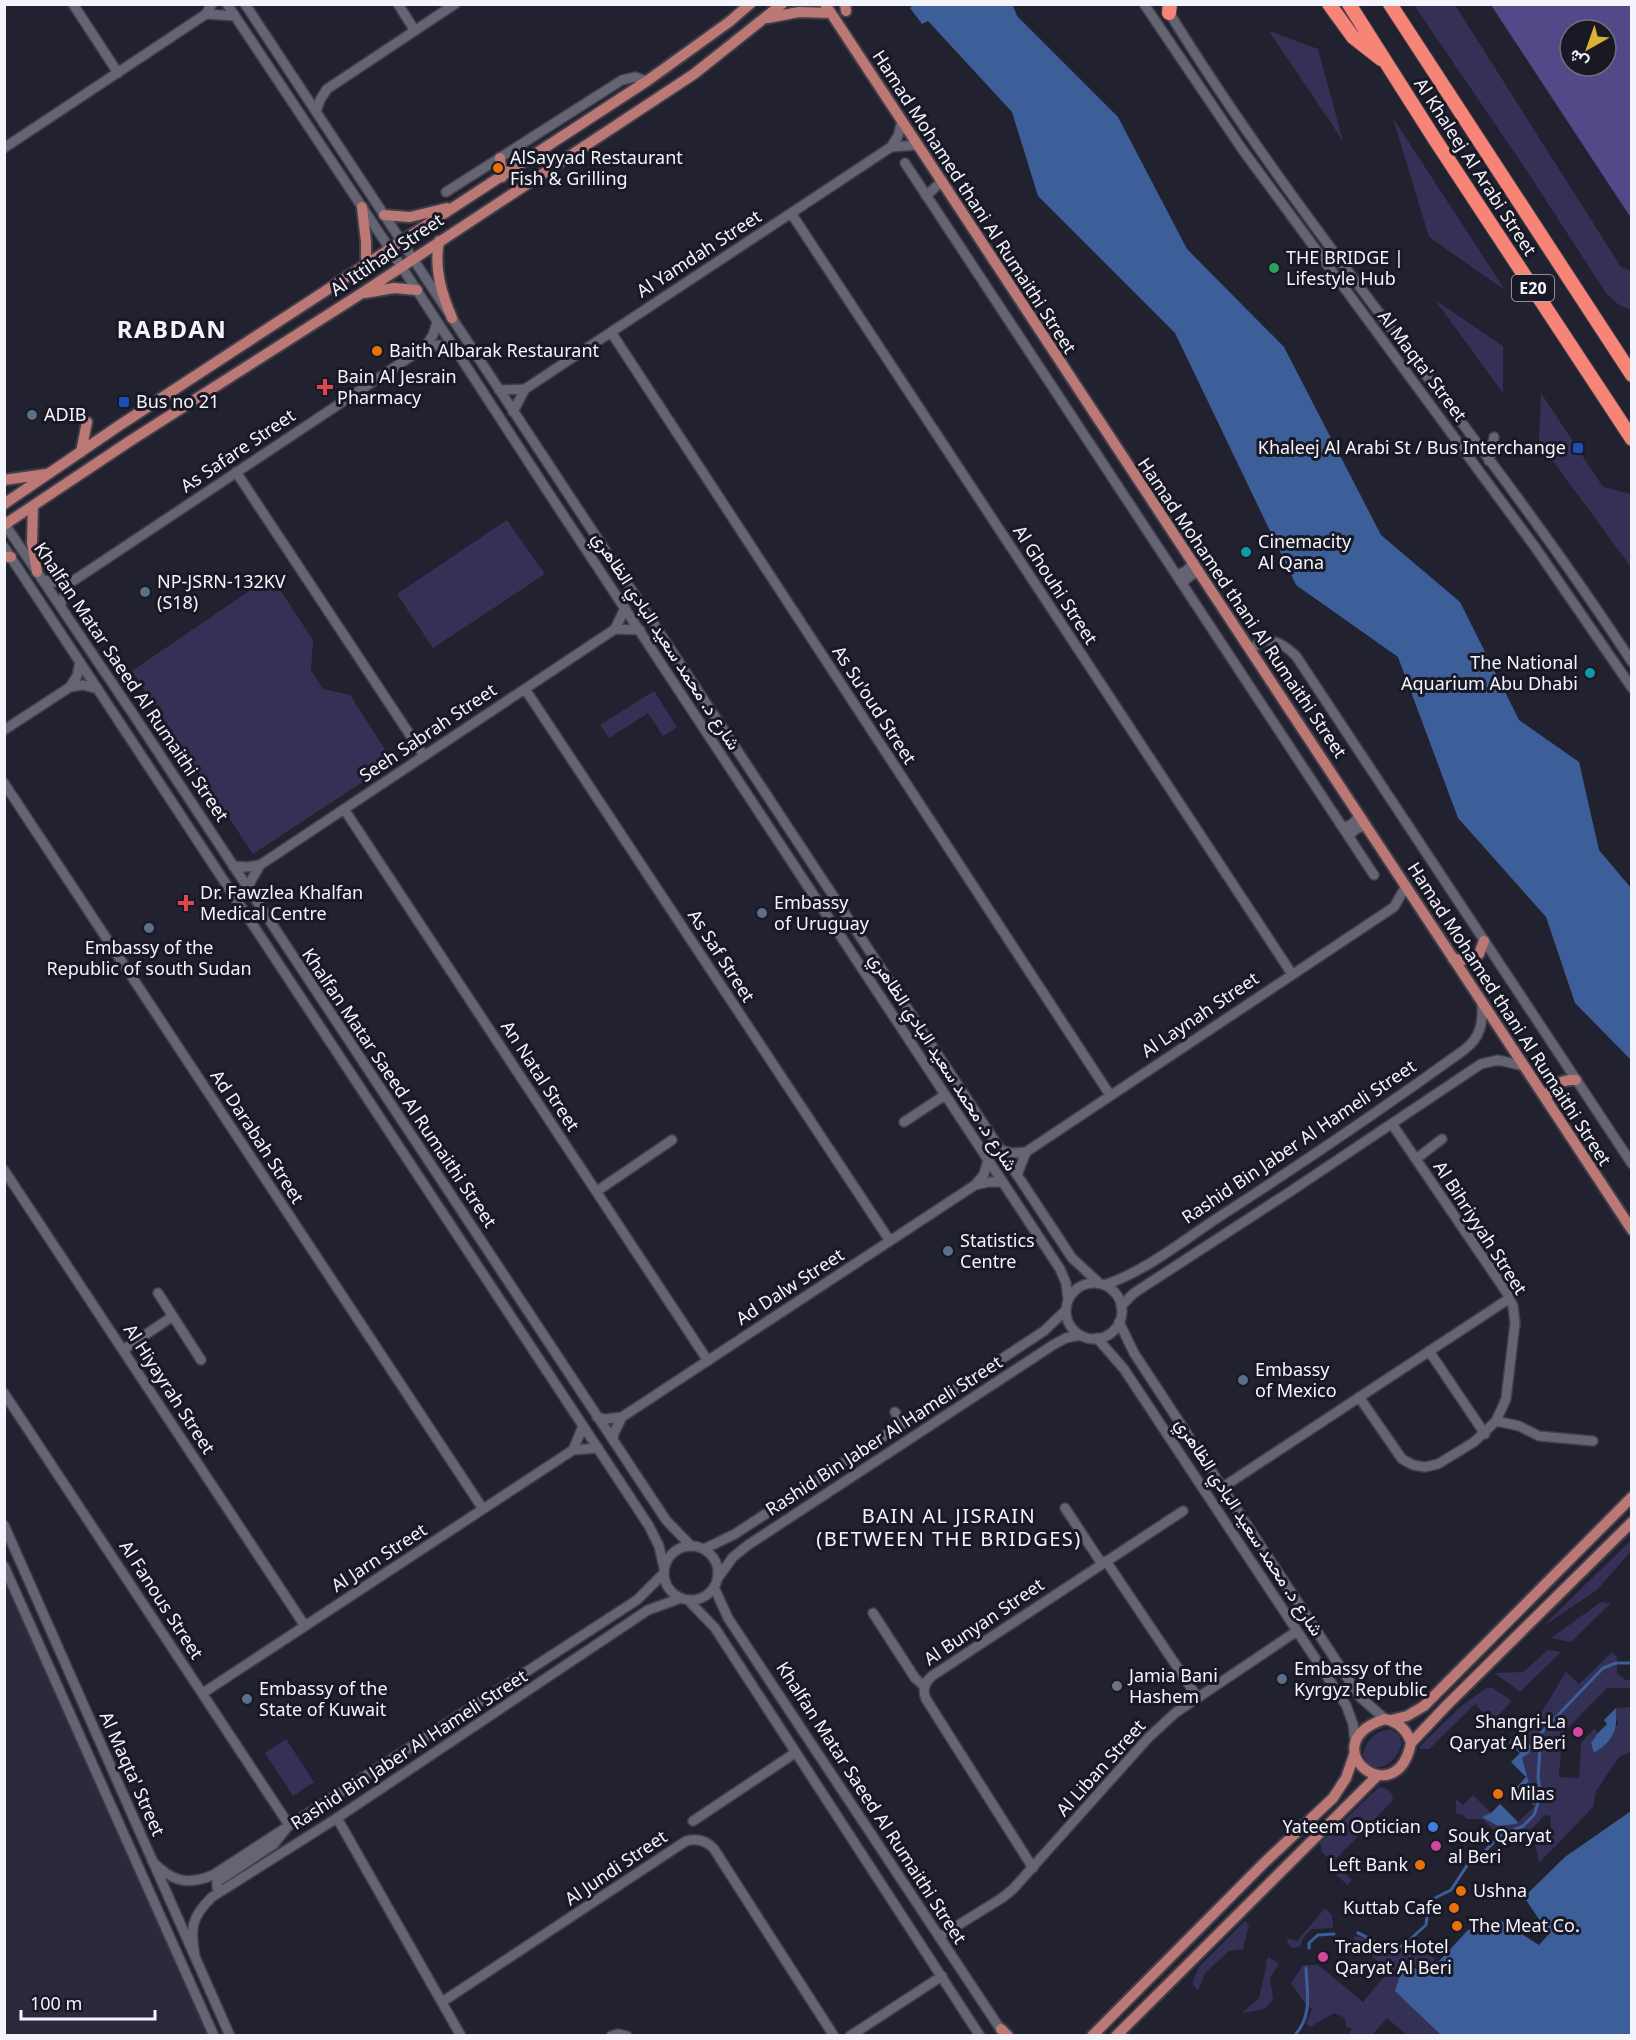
<svg xmlns="http://www.w3.org/2000/svg" width="1636" height="2040" viewBox="0 0 1636 2040" font-family="'Noto Sans',Vazirmatn,sans-serif">
<style>
.built{fill:#2b2a3d}
.green{fill:#353156}
.forest{fill:#514988;fill-rule:evenodd}
.water{fill:#3c5f99}
.lines{fill:none;stroke-linecap:round;stroke-linejoin:round}
.stream{stroke:#3c5f99;stroke-width:3}
.minor-casing{stroke:#3f3e4a;stroke-width:12}
.major-casing{stroke:#3f3e4a;stroke-width:14}
.highway-casing{stroke:#3f3e4a;stroke-width:16}
.minor{stroke:#646473;stroke-width:9}
.major{stroke:#bc7875;stroke-width:10}
.highway{stroke:#f78577;stroke-width:14}
.food-dot{fill:#e8710a;stroke:#191825;stroke-width:2}
.leisure-dot{fill:#2e9e5b;stroke:#191825;stroke-width:2}
.health-dot{fill:#e0444e;stroke:#191825;stroke-width:2}
.transit-dot{fill:#1a4fb4;stroke:#191825;stroke-width:2}
.service-dot{fill:#5c6f8a;stroke:#191825;stroke-width:2}
.culture-dot{fill:#0f9aa8;stroke:#191825;stroke-width:2}
.worship-dot{fill:#6b7280;stroke:#191825;stroke-width:2}
.hotel-dot{fill:#d1479c;stroke:#191825;stroke-width:2}
.shop-dot{fill:#3f7fe0;stroke:#191825;stroke-width:2}
.labels{text-anchor:middle;stroke-width:6;stroke-linejoin:round;paint-order:stroke}
.shield{fill:#191825;stroke:#b2b2bc;stroke-width:1.5}
.shield-label{font-size:16px;font-weight:bold;fill:#f4f4fd}
.poi-label{font-size:18px;fill:#f4f4fd;stroke:#191825;text-anchor:start}
.street-label{font-size:18px;fill:#f4f4fd;stroke:#191825}
.neighbourhood-label{font-size:20px;letter-spacing:1.5px;fill:#f4f4fd;stroke:#191825}
.district-label{font-size:24px;font-weight:bold;letter-spacing:1.5px;fill:#f4f4fd;stroke:#191825}
</style>
<rect width="100%" height="100%" fill="#22212f"/>
<!-- built -->
<path class="built" d="M5 1578 207 2035H5Z"/>
<!-- green -->
<path class="green" d="M1414 5H1455L1621 267 1631 271V310L1619 305 1606 293 1527 171Z
M1269 31 1318 49 1343 141Z
M1393 118 1505 290 1429 237Z
M1435 300 1503 346V393Z
M1541 393 1603 487 1631 494V567L1539 442Z
M507 520 545 574 433 648 397 594Z
M271 576 313 640 311 670 323 689 350 695 393 762 253 854 132 671Z
M654 691 677 727 663 736 648 713 609 738 600 725Z
M1631 1540V1551L1597 1590 1542 1627Z
M1601 1602 1611 1603 1571 1642 1551 1638Z
M1548 1650 1561 1652 1520 1692 1495 1673 1523 1672Z
M1612 1652 1617 1657V1673L1625 1680H1631V1688H1607L1562 1734 1559 1777 1579 1778 1581 1743 1594 1729 1598 1733 1591 1743 1618 1724 1616 1708 1631 1707V1752L1619 1757 1596 1791 1593 1807 1539 1863 1535 1844 1550 1829 1551 1816 1545 1815 1525 1836 1515 1835 1512 1839H1500V1835L1482 1819H1467L1462 1814H1456V1799L1463 1805 1473 1795 1491 1813 1500 1804 1518 1822 1535 1806 1521 1757 1530 1743 1526 1738 1566 1672 1579 1684Z
M1486 1688H1493L1512 1701 1497 1716 1509 1727 1503 1732 1475 1704 1429 1749H1421L1419 1747 1459 1708Z
M1390 1729 1398 1734 1402 1742C1399 1758 1384 1773 1368 1765L1363 1754C1366 1740 1376 1731 1390 1729Z
M286 1739 314 1782 293 1796 265 1753Z
M1379 1787 1387 1789 1392 1794 1393 1800 1333 1862 1352 1880 1347 1885 1327 1865 1331 1861 1322 1852 1320 1843Z
M1325 1908 1332 1915 1333 1928 1312 1929 1303 1938 1300 1947 1292 1948 1288 1944 1287 1938 1297 1941Z
M1245 1921 1249 1925 1243 1949 1229 1951 1205 1973 1198 1990 1192 1984 1199 1967Z
M1354 1936 1365 1938 1385 1955H1396L1407 1945H1415L1435 1959 1427 1967 1404 1965 1441 2035H1407L1387 2018 1372 2035H1349L1352 2028 1346 2027 1345 2018 1334 2013 1310 2027 1306 2024 1312 2009 1306 2005 1291 1983 1303 1965H1318L1363 2002 1389 1971 1354 1941Z
M1269 1957 1279 1964 1270 1978 1273 1999 1265 2009 1242 2013 1259 1998 1267 1964 1265 1962Z"/>
<!-- forest -->
<path class="forest" d="M1491 5H1630L1631 218ZM1570 30H1606V66H1570Z"/>
<!-- water -->
<path class="water" d="M914 4 1013 5 1017 16 1118 117 1187 249 1284 347 1381 535 1460 602 1519 720 1579 762 1599 850 1631 888V1060L1575 1003 1546 917 1458 818 1398 657 1296 585 1175 333 1038 196 1012 112 928 21 922 24 910 8Z
M1616 1708C1618 1730 1613 1741 1594 1753L1591 1743 1598 1733 1607 1724 1604 1720Z
M1526 1738 1531 1747 1529 1753 1522 1758 1535 1806 1516 1788 1526 1777 1511 1762 1520 1753 1509 1743 1512 1739Z
M1500 1804 1518 1822 1516 1824 1498 1826 1482 1817 1491 1813Z
M1631 1811V2035H1441L1395 1991 1404 1964 1428 1973 1468 1930 1498 1919 1539 1945 1549 1934 1524 1897 1565 1857Z"/>
<g class="lines">
<!-- stream -->
<path class="stream" d="M1485 1851 1500 1836 1523 1826 1534 1815 1541 1795 1538 1777 1541 1733 1603 1668 1616 1663H1631
M1358 1933C1371 1938 1380 1947 1393 1951L1406 1943 1426 1925 1429 1901 1451 1890 1470 1861
M1309 1948V1943L1318 1935 1334 1934
M1294 2036C1313 2016 1307 1993 1306 1968"/>
<defs>
<path id="minor" d="M73 4 118 73
M227 4 390 249 548 492 1060 1269 1066 1283 1068 1299
M245 4 1072 1258 1099 1283
M398 4 415 31
M1144 4 1242 149 1535 547 1632 688
M1167 9C1307 237 1486 438 1632 662
M206 14 235 16
M316 112 320 100 327 89 455 4
M891 147 898 136 902 121
M4 148 206 14 212 4
M905 163 1374 875
M446 192 622 80 635 77 647 81
M926 196 941 182
M791 213 1292 974
M1336 255 1361 258
M611 332 1110 1095
M425 347 439 345 454 347
M499 390 525 389
M513 412 525 389 891 147 918 145
M1489 461 1494 437
M236 472 424 756
M4 523 133 714 666 1520 691 1546
M4 547 649 1526 659 1546 664 1568
M1177 575 1186 571 1194 563
M42 579 51 582 70 583
M1182 583 1190 576 1199 572
M60 606 70 583 425 347 433 335 437 322
M615 629 640 630
M1251 652C1263 631 1283 643 1296 656L1632 1164
M70 687 83 685 98 689
M525 689 890 1241
M4 730 70 687 77 676 80 662
M4 783 483 1509
M344 809 708 1361
M1343 828 1352 824 1360 816
M1348 836 1356 829 1366 825
M233 866 247 867 260 865
M247 888 260 865 615 629 625 608
M904 1122 945 1095
M1001 1150 1013 1153 1026 1152 1394 907 1406 886
M1416 1159 1442 1139
M4 1170 305 1626
M1017 1175 1026 1152
M975 1185 989 1182H1003
M597 1191 672 1140
M1066 1311a28 28 0 1 1 56 0a28 28 0 1 1-56 0Z
M1104 1285C1145 1272 1185 1239 1222 1215 1304 1162 1385 1107 1464 1050 1481 1037 1483 1023 1482 1003
M158 1293 201 1360
M1121 1306 1134 1293 1285 1195 1481 1064 1498 1060 1524 1066
M1119 1322 1134 1353 1360 1697 1385 1719
M1097 1338 1124 1369 1346 1705 1353 1724 1355 1743
M123 1350 173 1316
M1429 1351 1485 1434
M4 1393 289 1825 274 1844 217 1882V1887L221 1891
M1359 1397 1402 1459 1413 1465 1425 1467 1438 1464 1474 1442 1496 1421 1506 1399 1515 1323 1513 1306 1507 1293 1392 1124
M895 1412 902 1424
M597 1417 605 1419 622 1417 975 1185 984 1174 988 1160
M1496 1421 1519 1426 1539 1436 1593 1441
M613 1440 614 1433 622 1417
M573 1450 598 1448
M1223 1487 1510 1298
M1065 1508 1102 1564
M4 1525 230 2036
M664 1573a27 27 0 1 1 54 0a27 27 0 1 1-54 0Z
M704 1549 735 1534 1044 1331 1066 1310
M1106 1561 1198 1698
M4 1566 214 2036
M717 1579 733 1557 748 1545 1053 1345 1066 1338 1080 1335
M714 1587 728 1618 1003 2033
M688 1600 715 1628 980 2036
M873 1613 915 1678 924 1686
M203 1693 573 1450 583 1426
M337 1818 461 2036
M693 1821 795 1753
M152 1861C171 1881 187 1886 213 1875L637 1600 664 1573
M1033 1868 926 1699C922 1690 925 1682 932 1676L1183 1511
M939 1937 1002 1898 1013 1889 1148 1738 1175 1713 1297 1631
M195 1956C190 1929 191 1917 212 1897L337 1818 648 1610 681 1598
M442 2002 686 1841C697 1838 706 1840 714 1849L834 2036
M611 2036 618 2034 627 2036
M850 2036 942 1976"/>
<path id="major" d="M825 4 1632 1230
M845 4 846 11
M768 18 799 12 830 13
M500 158 502 177
M362 207 366 242V265
M384 215 410 217 447 208
M439 241C434 269 441 292 452 318
M365 293 394 288 417 290
M81 452 87 422
M4 480 46 474
M4 504 120 425 647 81 729 22 750 4
M33 506 32 543 37 572
M4 525 130 441 359 295 694 74 782 4
M4 557H11
M1453 959 1473 960 1479 954 1484 941
M1546 1099C1551 1085 1561 1079 1576 1080
M1385 1719C1399 1722 1407 1730 1411 1743 1396 1817 1309 1744 1385 1719Z
M1391 1720 1407 1716 1424 1706 1632 1497
M1411 1743 1447 1705 1632 1522
M1001 2029 1008 2036
M1092 2036 1264 1863 1333 1798 1346 1778 1354 1755
M1116 2036 1377 1776"/>
<path id="highway" d="M1329 4 1353 37 1381 59
M1349 4 1434 138 1632 439
M1390 4 1632 375
M1169 13 1170 4"/>
</defs>
<!-- minor casing -->
<use href="#minor" class="minor-casing"/>
<!-- major casing -->
<use href="#major" class="major-casing"/>
<!-- highway casing -->
<use href="#highway" class="highway-casing"/>
<!-- minor -->
<use href="#minor" class="minor"/>
<!-- major -->
<use href="#major" class="major"/>
<!-- highway -->
<use href="#highway" class="highway"/>
</g>
<!-- markers -->
<g class="food-dot">
<circle cx="498" cy="168" r="6"/>
<circle cx="377" cy="351" r="6"/>
<circle cx="1498" cy="1794" r="6"/>
<circle cx="1420" cy="1865" r="6"/>
<circle cx="1461" cy="1891" r="6"/>
<circle cx="1454" cy="1908" r="6"/>
<circle cx="1457" cy="1926" r="6"/>
</g>
<circle class="leisure-dot" cx="1274" cy="268" r="6"/>
<g class="health-dot">
<path d="M322 378h6v6h6v6h-6v6h-6v-6h-6v-6h6z"/>
<path d="M183 894h6v6h6v6h-6v6h-6v-6h-6v-6h6z"/>
</g>
<g class="transit-dot">
<rect x="118" y="396" width="12" height="12" rx="3"/>
<rect x="1572" y="442" width="12" height="12" rx="3"/>
</g>
<g class="service-dot">
<circle cx="32" cy="415" r="6"/>
<circle cx="145" cy="592" r="6"/>
<circle cx="762" cy="913" r="6"/>
<circle cx="149" cy="928" r="6"/>
<circle cx="948" cy="1251" r="6"/>
<circle cx="1243" cy="1380" r="6"/>
<circle cx="1282" cy="1679" r="6"/>
<circle cx="247" cy="1699" r="6"/>
</g>
<g class="culture-dot">
<circle cx="1246" cy="552" r="6"/>
<circle cx="1590" cy="673" r="6"/>
</g>
<circle class="worship-dot" cx="1117" cy="1686" r="6"/>
<g class="hotel-dot">
<circle cx="1578" cy="1732" r="6"/>
<circle cx="1436" cy="1846" r="6"/>
<circle cx="1323" cy="1957" r="6"/>
</g>
<circle class="shop-dot" cx="1433" cy="1827" r="6"/>
<g class="labels">
<!-- shield labels -->
<rect class="shield" x="1512" y="275" width="42" height="26" rx="4.5"/>
<g class="shield-label">
<text x="1533" y="294">E20</text>
</g>
<!-- poi labels -->
<g class="poi-label">
<text x="510" y="164">AlSayyad Restaurant<tspan x="510" dy="21">Fish &amp; Grilling</tspan></text>
<text x="1286" y="264">THE BRIDGE |<tspan x="1286" dy="21">Lifestyle Hub</tspan></text>
<text x="389" y="357">Baith Albarak Restaurant</text>
<text x="337" y="383">Bain Al Jesrain<tspan x="337" dy="21">Pharmacy</tspan></text>
<text x="136" y="408">Bus no 21</text>
<text x="44" y="421">ADIB</text>
<text x="1566" y="454" text-anchor="end">Khaleej Al Arabi St / Bus Interchange</text>
<text x="1258" y="548">Cinemacity<tspan x="1258" dy="21">Al Qana</tspan></text>
<text x="157" y="588">NP-JSRN-132KV<tspan x="157" dy="21">(S18)</tspan></text>
<text x="1578" y="669" text-anchor="end">The National<tspan x="1578" dy="21">Aquarium Abu Dhabi</tspan></text>
<text x="200" y="899">Dr. Fawzlea Khalfan<tspan x="200" dy="21">Medical Centre</tspan></text>
<text x="774" y="909">Embassy<tspan x="774" dy="21">of Uruguay</tspan></text>
<text x="149" y="954" text-anchor="middle">Embassy of the<tspan x="149" dy="21">Republic of south Sudan</tspan></text>
<text x="960" y="1247">Statistics<tspan x="960" dy="21">Centre</tspan></text>
<text x="1255" y="1376">Embassy<tspan x="1255" dy="21">of Mexico</tspan></text>
<text x="1294" y="1675">Embassy of the<tspan x="1294" dy="21">Kyrgyz Republic</tspan></text>
<text x="1129" y="1682">Jamia Bani<tspan x="1129" dy="21">Hashem</tspan></text>
<text x="259" y="1695">Embassy of the<tspan x="259" dy="21">State of Kuwait</tspan></text>
<text x="1566" y="1728" text-anchor="end">Shangri-La<tspan x="1566" dy="21">Qaryat Al Beri</tspan></text>
<text x="1510" y="1800">Milas</text>
<text x="1421" y="1833" text-anchor="end">Yateem Optician</text>
<text x="1448" y="1842">Souk Qaryat<tspan x="1448" dy="21">al Beri</tspan></text>
<text x="1408" y="1871" text-anchor="end">Left Bank</text>
<text x="1473" y="1897">Ushna</text>
<text x="1442" y="1914" text-anchor="end">Kuttab Cafe</text>
<text x="1469" y="1932">The Meat Co.</text>
<text x="1335" y="1953">Traders Hotel<tspan x="1335" dy="21">Qaryat Al Beri</tspan></text>
</g>
<!-- street labels -->
<g class="street-label">
<text transform="translate(1475 167) rotate(57)" y="6">Al Khaleej Al Arabi Street</text>
<text transform="translate(974 202) rotate(57)" y="6">Hamad Mohamed thani Al Rumaithi Street</text>
<text transform="translate(699 254) rotate(-33)" y="6">Al Yamdah Street</text>
<text transform="translate(387 255) rotate(-34)" y="6">Al Ittihad Street</text>
<text transform="translate(1422 366) rotate(53)" y="6">Al Maqta' Street</text>
<text transform="translate(238 451) rotate(-34)" y="6">As Safare Street</text>
<text transform="translate(1055 585) rotate(57)" y="6">Al Ghouhi Street</text>
<text transform="translate(1242 608) rotate(56)" y="6">Hamad Mohamed thani Al Rumaithi Street</text>
<text transform="translate(666 641) rotate(57)" y="6">شارع د. محمد سعيد البادي الظاهري</text>
<text transform="translate(131 682) rotate(56)" y="6">Khalfan Matar Saeed Al Rumaithi Street</text>
<text transform="translate(874 705) rotate(57)" y="6">As Su'oud Street</text>
<text transform="translate(428 733) rotate(-34)" y="6">Seeh Sabrah Street</text>
<text transform="translate(721 956) rotate(57)" y="6">As Saf Street</text>
<text transform="translate(1509 1014) rotate(57)" y="6">Hamad Mohamed thani Al Rumaithi Street</text>
<text transform="translate(1200 1015) rotate(-34)" y="6">Al Laynah Street</text>
<text transform="translate(943 1062) rotate(57)" y="6">شارع د. محمد سعيد البادي الظاهري</text>
<text transform="translate(540 1076) rotate(57)" y="6">An Natal Street</text>
<text transform="translate(399 1088) rotate(56)" y="6">Khalfan Matar Saeed Al Rumaithi Street</text>
<text transform="translate(257 1137) rotate(57)" y="6">Ad Darabah Street</text>
<text transform="translate(1299 1142) rotate(-34)" y="6">Rashid Bin Jaber Al Hameli Street</text>
<text transform="translate(1480 1228) rotate(57)" y="6">Al Bihriyyah Street</text>
<text transform="translate(790 1287) rotate(-33)" y="6">Ad Dalw Street</text>
<text transform="translate(169 1389) rotate(57)" y="6">Al Hiyayrah Street</text>
<text transform="translate(884 1436) rotate(-33)" y="6">Rashid Bin Jaber Al Hameli Street</text>
<text transform="translate(1249 1527) rotate(57)" y="6">شارع د. محمد سعيد البادي الظاهري</text>
<text transform="translate(379 1558) rotate(-33)" y="6">Al Jarn Street</text>
<text transform="translate(161 1600) rotate(57)" y="6">Al Fanous Street</text>
<text transform="translate(984 1622) rotate(-34)" y="6">Al Bunyan Street</text>
<text transform="translate(409 1750) rotate(-33)" y="6">Rashid Bin Jaber Al Hameli Street</text>
<text transform="translate(1101 1768) rotate(-48)" y="6">Al Liban Street</text>
<text transform="translate(132 1774) rotate(66)" y="6">Al Maqta' Street</text>
<text transform="translate(871 1803) rotate(57)" y="6">Khalfan Matar Saeed Al Rumaithi Street</text>
<text transform="translate(616 1868) rotate(-34)" y="6">Al Jundi Street</text>
</g>
<!-- neighbourhood labels -->
<g class="neighbourhood-label">
<text x="949" y="1523">BAIN AL JISRAIN<tspan x="949" dy="23">(BETWEEN THE BRIDGES)</tspan></text>
</g>
<!-- district labels -->
<g class="district-label">
<text x="172" y="338">RABDAN</text>
</g>
</g>
<!-- border -->
<rect width="1636" height="2040" fill="none" stroke="#f4f4fd" stroke-width="12"/>
<!-- north arrow -->
<g transform="translate(1588 48) rotate(220)"><circle r="28" fill="#191825" stroke="#71707b" stroke-width="1.5"/>
<path d="M0-4.5L10 22L0 15L-10 22Z" fill="#dcb233"/>
<text y="-9" font-size="16" font-weight="bold" text-anchor="middle" fill="#f4f4fd">ش</text>
</g>
<!-- scale -->
<path d="M21 2010v9h134v-9" fill="none" stroke="#f4f4fd" stroke-width="3"/>
<text x="30" y="2010" font-size="18" fill="#f4f4fd" stroke="#191825" stroke-width="4.5" paint-order="stroke">100 m</text>
</svg>
